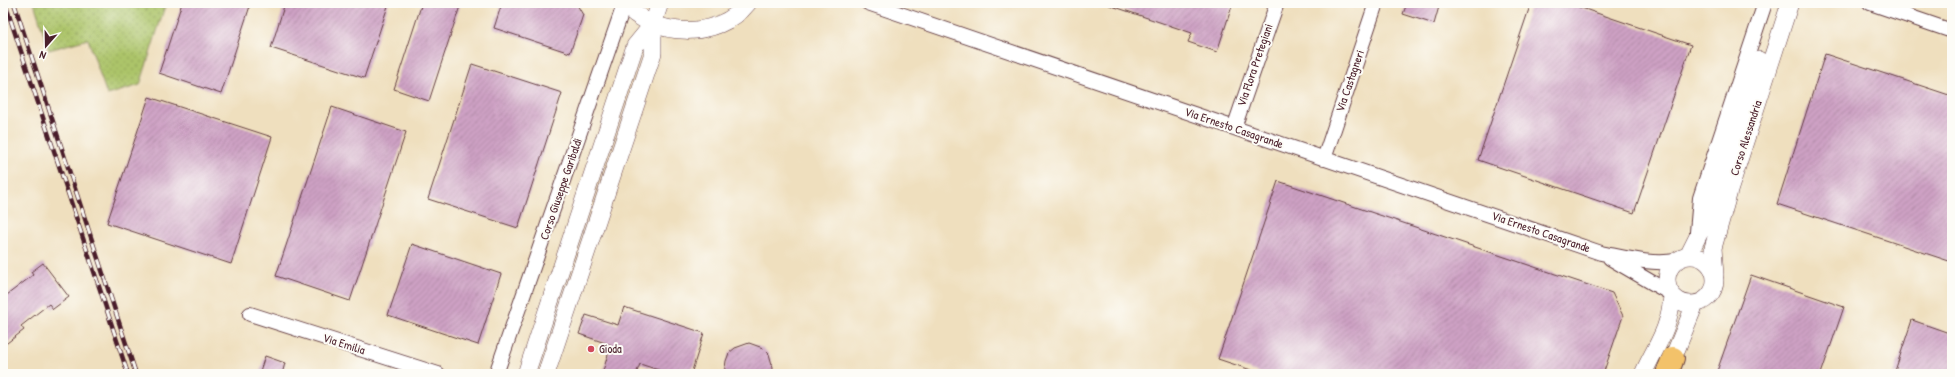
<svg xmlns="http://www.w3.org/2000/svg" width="1955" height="377" viewBox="0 0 1955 377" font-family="'Patrick Hand',sans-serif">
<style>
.green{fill:url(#green-dots);stroke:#7b724a}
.building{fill:url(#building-hatch)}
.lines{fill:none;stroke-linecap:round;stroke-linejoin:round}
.minor-casing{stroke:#633c41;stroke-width:16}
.tertiary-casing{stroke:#633c41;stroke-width:18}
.motorway-casing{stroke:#633c41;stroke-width:24}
.minor{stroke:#fff;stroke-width:14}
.tertiary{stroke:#fff;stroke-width:17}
.motorway{stroke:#f3c26a;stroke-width:22}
.rail-casing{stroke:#4a1f2b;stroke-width:4.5}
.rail{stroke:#fdfcf7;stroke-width:3;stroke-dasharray:9;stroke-linecap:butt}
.poi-dot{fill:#d1495b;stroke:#fdfcf7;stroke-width:1.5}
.labels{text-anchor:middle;stroke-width:4;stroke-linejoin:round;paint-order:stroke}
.street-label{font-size:12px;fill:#4a1f2b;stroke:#fdfcf7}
.poi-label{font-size:12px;fill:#4a1f2b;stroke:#fdfcf7;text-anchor:start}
</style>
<defs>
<pattern id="green-dots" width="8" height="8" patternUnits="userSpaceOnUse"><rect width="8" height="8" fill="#acc469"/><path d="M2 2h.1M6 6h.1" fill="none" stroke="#8e9f57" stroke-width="1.8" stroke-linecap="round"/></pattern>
<pattern id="building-hatch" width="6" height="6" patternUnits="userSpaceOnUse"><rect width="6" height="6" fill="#cea1c4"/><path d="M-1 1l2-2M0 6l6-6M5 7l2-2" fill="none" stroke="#a9839f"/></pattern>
</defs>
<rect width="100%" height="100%" fill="#fdfcf7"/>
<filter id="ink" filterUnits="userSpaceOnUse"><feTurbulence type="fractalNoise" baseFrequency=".025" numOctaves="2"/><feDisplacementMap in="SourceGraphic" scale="8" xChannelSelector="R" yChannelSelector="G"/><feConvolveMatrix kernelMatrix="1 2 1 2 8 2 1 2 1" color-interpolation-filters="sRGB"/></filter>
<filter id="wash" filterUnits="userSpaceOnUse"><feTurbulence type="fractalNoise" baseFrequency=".012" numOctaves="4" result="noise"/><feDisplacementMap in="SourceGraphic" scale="16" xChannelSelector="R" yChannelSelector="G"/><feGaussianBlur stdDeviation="0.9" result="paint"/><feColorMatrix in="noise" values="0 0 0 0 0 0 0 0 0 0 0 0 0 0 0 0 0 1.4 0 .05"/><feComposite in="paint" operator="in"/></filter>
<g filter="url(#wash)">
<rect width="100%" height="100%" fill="#efdfbe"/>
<!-- green -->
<path class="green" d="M34 3H166L140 85 107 95 88 39 49 50Z"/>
<g id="blocks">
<!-- building -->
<path class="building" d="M182 3H251L221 94 159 73Z
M285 3H389L364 78 271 48Z
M422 3H461L429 101 394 89Z
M502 3H576L583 15 570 53 494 28Z
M1109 3H1233L1217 52 1188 42 1192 33 1109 5Z
M1407 3H1440L1434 24 1403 14Z
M1531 3H1567L1691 45 1634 213 1478 160Z
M1825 54 1952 96V262L1777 204Z
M472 64 562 93 518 228 428 199Z
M149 97 272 137 231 264 107 223Z
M332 107 406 132 350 301 276 276Z
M1278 181 1612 293 1623 316 1603 374H1263L1218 359Z
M412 244 501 274 478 345 388 315Z
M43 263 69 297 53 309 49 304 21 326 24 330 3 346V298L33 275 31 272Z
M1751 275 1844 307 1821 374H1716Z
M624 307 704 333 691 374H671L640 364 636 374H602L611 345 579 334 586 315 618 325Z
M1912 320 1952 334V374H1894Z
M749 343 763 348 769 354 773 368 772 374H724L726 361 729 353 735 348Z
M265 356 285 363 282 374H259Z"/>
</g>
</g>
<g filter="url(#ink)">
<use href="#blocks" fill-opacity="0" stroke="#633c41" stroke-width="1"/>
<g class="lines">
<defs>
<path id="minor" d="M868 3 1601 253C1626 258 1651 265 1676 261
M1870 3 1952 31
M1234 128 1277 3
M1324 159 1376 3
M1697 232 1700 198 1765 3
M1610 258 1670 293
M250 314 438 374
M496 374 624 5"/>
<path id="tertiary" d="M623 3C654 38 718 41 748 3
M1667 280a24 24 0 1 1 48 0a24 24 0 1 1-48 0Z
M1688 256 1703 226 1759 60
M1715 275 1713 248 1729 191 1790 3
M1666 369 1673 358 1695 304
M526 374 635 46 653 24
M546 374 653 53V24L660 3
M1643 374C1657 343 1669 331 1672 296"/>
<path id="motorway" d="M1667 374 1673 358"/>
</defs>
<!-- minor casing -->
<use href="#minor" class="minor-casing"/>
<!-- tertiary casing -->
<use href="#tertiary" class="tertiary-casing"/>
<!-- motorway casing -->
<use href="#motorway" class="motorway-casing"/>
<!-- minor -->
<use href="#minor" class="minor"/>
<!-- tertiary -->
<use href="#tertiary" class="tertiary"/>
<!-- motorway -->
<use href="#motorway" class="motorway"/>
<defs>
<path id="rail" d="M5 3 128 374
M14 3 136 374"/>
</defs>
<!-- rail casing -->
<use href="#rail" class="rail-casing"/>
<!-- rail -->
<use href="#rail" class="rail"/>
</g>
</g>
<!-- markers -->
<circle class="poi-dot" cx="591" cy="349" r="4"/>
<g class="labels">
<!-- street labels -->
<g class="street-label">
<text transform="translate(1255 65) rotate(-71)" y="4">Via Flora Pretegiani</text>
<text transform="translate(1350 81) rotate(-71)" y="4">Via Castagneri</text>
<text transform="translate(1234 128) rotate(19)" y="4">Via Ernesto Casagrande</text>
<text transform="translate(1746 138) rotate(-72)" y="4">Corso Alessandria</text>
<text transform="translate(561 189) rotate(-71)" y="4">Corso Giuseppe Garibaldi</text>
<text transform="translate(1541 232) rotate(19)" y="4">Via Ernesto Casagrande</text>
<text transform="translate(344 344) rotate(18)" y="4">Via Emilia</text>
</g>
<!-- poi labels -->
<g class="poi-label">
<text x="599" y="353">Gioda</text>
</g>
</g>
<!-- margin -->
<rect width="1955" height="377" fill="none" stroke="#fdfcf7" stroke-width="16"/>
<!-- north arrow -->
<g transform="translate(46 46) rotate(200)" stroke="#fdfcf7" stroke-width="3" paint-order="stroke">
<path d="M0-3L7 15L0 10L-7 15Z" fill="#4a1f2b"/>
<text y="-6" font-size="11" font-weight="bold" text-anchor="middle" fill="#4a1f2b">N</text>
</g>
</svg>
